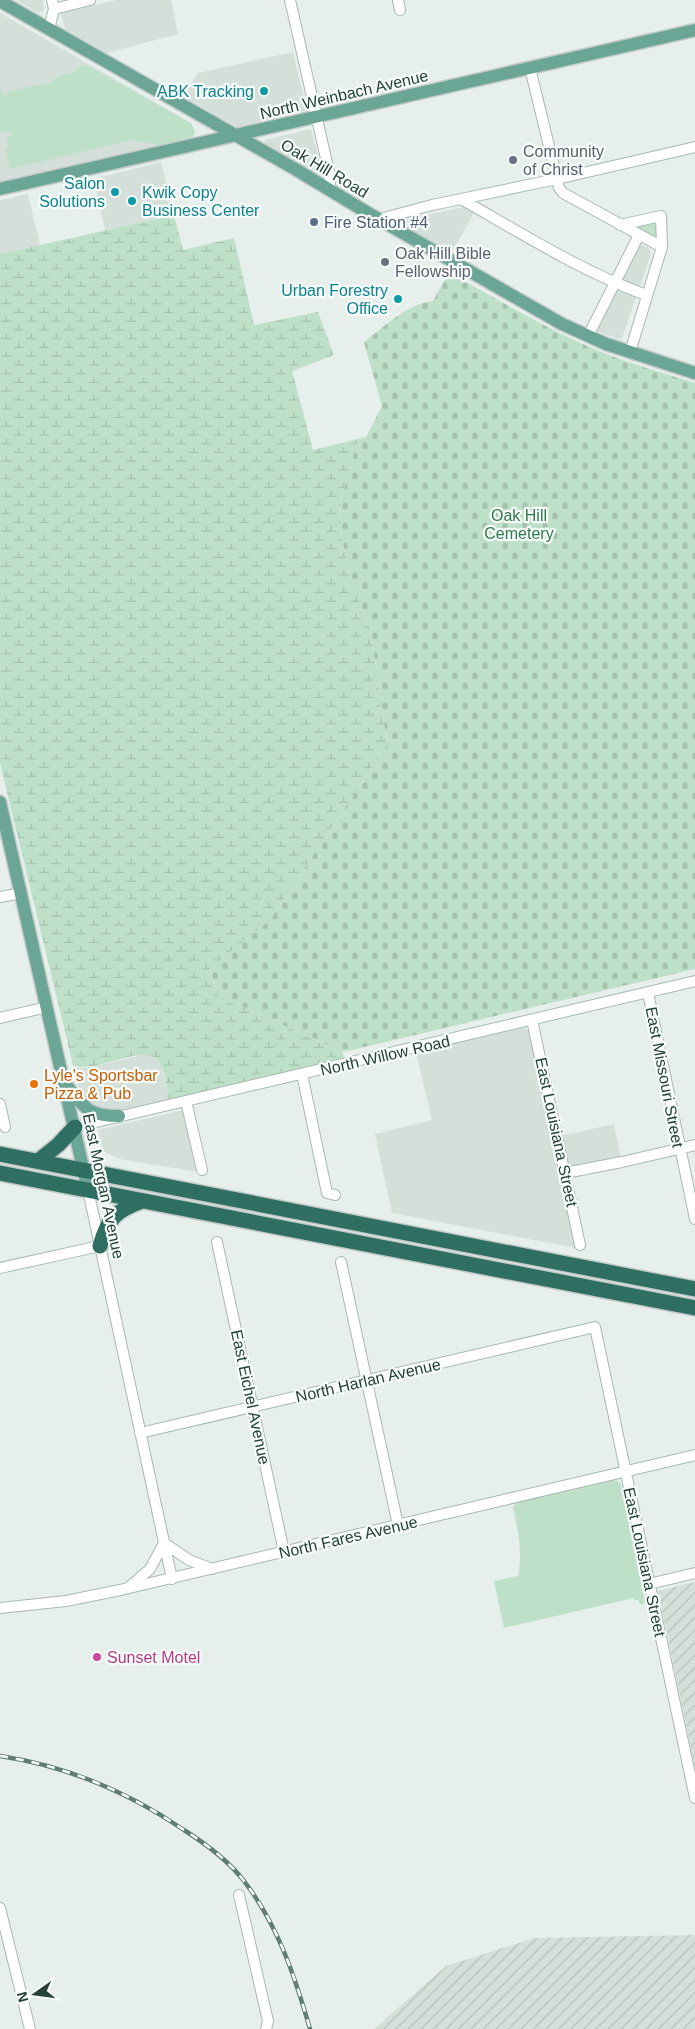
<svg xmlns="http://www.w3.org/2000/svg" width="695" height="2029" viewBox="0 0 695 2029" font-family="Arial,sans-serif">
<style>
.built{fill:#d4dfda}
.industrial{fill:url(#industrial-furrows)}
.green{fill:#bfe0c8}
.wetland{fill:url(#wetland-marsh)}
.cemetery{fill:url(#cemetery-stones)}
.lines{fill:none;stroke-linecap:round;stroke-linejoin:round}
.minor-casing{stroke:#a8b8b2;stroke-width:12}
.major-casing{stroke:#c2cac8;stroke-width:15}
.highway-casing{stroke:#c2cac8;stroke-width:18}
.minor{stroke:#fff;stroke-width:10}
.major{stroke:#6aa596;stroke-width:12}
.highway{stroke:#2f6f62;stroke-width:15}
.rail-casing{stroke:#5f7d75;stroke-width:4.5}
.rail{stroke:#f7fbf9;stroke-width:2.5;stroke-dasharray:8;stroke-linecap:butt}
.culture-dot{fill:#0f9aa8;stroke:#f7fbf9;stroke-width:2}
.worship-dot{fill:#6b7280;stroke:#f7fbf9;stroke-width:2}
.service-dot{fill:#5c6f8a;stroke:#f7fbf9;stroke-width:2}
.food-dot{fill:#e8710a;stroke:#f7fbf9;stroke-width:2}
.hotel-dot{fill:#d1479c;stroke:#f7fbf9;stroke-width:2}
.labels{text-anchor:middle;stroke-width:4.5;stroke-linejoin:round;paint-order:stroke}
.culture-label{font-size:16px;fill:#0d838f;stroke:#f7fbf9;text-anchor:end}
.street-label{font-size:16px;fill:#24423a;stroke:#f7fbf9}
.worship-label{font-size:16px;fill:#5b616d;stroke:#f7fbf9;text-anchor:start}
.service-label{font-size:16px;fill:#4e5e75;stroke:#f7fbf9;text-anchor:start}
.park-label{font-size:16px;fill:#2d7a4b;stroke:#f7fbf9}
.food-label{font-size:16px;fill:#c56008;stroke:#f7fbf9;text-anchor:start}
.hotel-label{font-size:16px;fill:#b23c85;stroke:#f7fbf9;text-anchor:start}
</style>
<defs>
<pattern id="industrial-furrows" width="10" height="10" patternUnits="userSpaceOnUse" patternTransform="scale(1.25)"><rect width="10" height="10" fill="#d4dfda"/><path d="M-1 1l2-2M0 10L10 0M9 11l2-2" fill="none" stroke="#b6c1bc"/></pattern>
<pattern id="wetland-marsh" width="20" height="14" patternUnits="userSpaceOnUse" patternTransform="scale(1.25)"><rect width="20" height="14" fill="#bfe0c8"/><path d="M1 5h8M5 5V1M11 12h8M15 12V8" fill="none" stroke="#a4c1ad"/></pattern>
<pattern id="cemetery-stones" width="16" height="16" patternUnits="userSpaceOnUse" patternTransform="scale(1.25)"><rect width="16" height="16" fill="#bfe0c8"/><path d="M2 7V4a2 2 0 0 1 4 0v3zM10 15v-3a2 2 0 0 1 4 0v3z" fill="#a4c1ad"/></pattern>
</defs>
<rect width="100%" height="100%" fill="#e6efeb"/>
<!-- built -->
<path class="built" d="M17 0H43L44 10 39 13 34 11Z
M116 0H171L178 34 107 53 65 29 61 13Z
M0 13 191 123 195 132 192 138 0 182Z
M293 52 306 107 305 111 237 127 183 96 198 73Z
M311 129 322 169 320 174 264 145 265 140Z
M161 162 174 215 105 230 94 179Z
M28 194 40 245 0 254V200Z
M479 204 452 252 407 227 403 223V220L406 219Z
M635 242 649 248 651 254 622 338 618 339 592 329Z
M523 1027 531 1032 576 1248 392 1213 375 1134 432 1120 416 1052Z
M146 1054 153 1056 161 1064 169 1100 111 1112 88 1105 79 1090 73 1065 80 1068H88Z
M183 1110 199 1172 119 1159 103 1151 98 1130Z
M614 1124 621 1158 567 1170 560 1136Z"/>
<!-- industrial -->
<path class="industrial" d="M695 1582V1767L658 1591Z
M695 1935V2029H374L446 1966 535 1938Z"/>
<!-- green -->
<path class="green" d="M84 64 191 123 195 132 192 138 159 145 131 140 10 169 5 149 9 148 6 137 11 135 10 131 0 133V90L4 96H7V92L51 82 59 76 74 72Z
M652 222 657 225 658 232 654 238 639 230 638 227Z
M616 1480 621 1484 645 1601 644 1604H640L638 1600H635L634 1598 504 1628 494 1581 518 1576C523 1552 518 1531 513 1507L517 1503Z"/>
<!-- wetland -->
<path class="wetland" d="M174 215 183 250 234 238 254 325 318 312 334 355 292 371 313 450 358 439 340 503 342 539 351 579 371 632 387 745 270 920 210 969 218 1000 236 1004 343 1052 344 1059 169 1100C166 1089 166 1075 161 1065 148 1038 97 1076 73 1065L0 763V254Z"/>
<!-- cemetery -->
<path class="cemetery" d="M449 272C501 302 554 333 611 356 639 366 667 374 695 383V969L343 1052 236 1004 218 1000 210 968 270 920 387 745 371 632 351 579 342 539 340 503 358 439 366 437 382 406 364 342C384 327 407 304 433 301Z"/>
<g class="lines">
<defs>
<path id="minor" d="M290 0 330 176V190
M398 0 400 10
M54 9 90 0
M49 29 54 9 52 0
M530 68 557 179 559 188 563 193 662 247 630 352
M461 199C521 233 581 271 646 295
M380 219 432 205 557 179 695 147
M620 225 661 216 662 247
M588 336 639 235
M0 897 21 893
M648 993 695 1219
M0 1018 47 1007
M532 1020 580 1245
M302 1074 327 1193 335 1195
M186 1101 202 1170
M0 1104 5 1127
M75 1127 695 981
M565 1173 622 1162 695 1145
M88 1190 172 1579
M217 1242 284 1552
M341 1262 398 1525
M0 1268 100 1246
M140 1433 595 1327 695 1798
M649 1584 695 1573
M128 1588 150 1569 164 1543 189 1560 212 1569
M0 1608 66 1601 125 1589 695 1455
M239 1895 268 2021 266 2029
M0 1908 30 2029"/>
<path id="major" d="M0 1 295 169 368 213 562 324 606 344 695 373
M0 189 695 30
M0 802 88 1190
M67 1086C86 1109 88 1116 119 1116"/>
<path id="highway" d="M0 1154 695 1289
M38 1161 58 1145 75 1127
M0 1173 695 1308
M100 1246C108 1218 115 1211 142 1201"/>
</defs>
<!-- minor casing -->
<use href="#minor" class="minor-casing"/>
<!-- major casing -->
<use href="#major" class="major-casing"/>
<!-- highway casing -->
<use href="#highway" class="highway-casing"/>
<!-- minor -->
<use href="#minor" class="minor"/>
<!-- major -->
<use href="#major" class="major"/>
<!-- highway -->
<use href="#highway" class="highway"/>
<defs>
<path id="rail" d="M0 1756C67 1766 128 1792 184 1830 206 1844 228 1860 244 1881 278 1925 295 1977 310 2029"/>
</defs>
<!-- rail casing -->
<use href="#rail" class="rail-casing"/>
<!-- rail -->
<use href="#rail" class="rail"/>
</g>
<!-- markers -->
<g class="culture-dot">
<circle cx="264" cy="91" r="5"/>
<circle cx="115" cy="192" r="5"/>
<circle cx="132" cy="201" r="5"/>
<circle cx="398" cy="299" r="5"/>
</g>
<g class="worship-dot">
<circle cx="513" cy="160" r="5"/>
<circle cx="385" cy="262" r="5"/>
</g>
<circle class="service-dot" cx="314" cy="222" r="5"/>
<circle class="food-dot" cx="34" cy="1084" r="5"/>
<circle class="hotel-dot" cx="97" cy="1657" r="5"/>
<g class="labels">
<!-- culture labels -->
<g class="culture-label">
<text x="254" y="97">ABK Tracking</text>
<text x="105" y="189">Salon<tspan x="105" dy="18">Solutions</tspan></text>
<text x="142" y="198" text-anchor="start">Kwik Copy<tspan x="142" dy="18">Business Center</tspan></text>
<text x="388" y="296">Urban Forestry<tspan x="388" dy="18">Office</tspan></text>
</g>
<!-- street labels -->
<g class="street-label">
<text transform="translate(344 94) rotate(-13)" y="6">North Weinbach Avenue</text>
<text transform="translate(325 168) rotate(31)" y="6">Oak Hill Road</text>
<text transform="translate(385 1055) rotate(-13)" y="6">North Willow Road</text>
<text transform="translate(665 1077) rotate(79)" y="6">East Missouri Street</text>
<text transform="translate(557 1132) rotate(78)" y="6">East Louisiana Street</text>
<text transform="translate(104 1186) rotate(78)" y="6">East Morgan Avenue</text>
<text transform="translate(368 1380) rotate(-13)" y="6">North Harlan Avenue</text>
<text transform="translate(251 1397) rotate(78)" y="6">East Eichel Avenue</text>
<text transform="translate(348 1537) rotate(-13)" y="6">North Fares Avenue</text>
<text transform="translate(645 1562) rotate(78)" y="6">East Louisiana Street</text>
</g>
<!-- worship labels -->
<g class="worship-label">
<text x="523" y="157">Community<tspan x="523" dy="18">of Christ</tspan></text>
<text x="395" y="259">Oak Hill Bible<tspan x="395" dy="18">Fellowship</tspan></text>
</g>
<!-- service labels -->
<g class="service-label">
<text x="324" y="228">Fire Station #4</text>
</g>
<!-- park labels -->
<g class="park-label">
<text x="519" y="521">Oak Hill<tspan x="519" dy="18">Cemetery</tspan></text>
</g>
<!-- food labels -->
<g class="food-label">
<text x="44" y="1081">Lyle's Sportsbar<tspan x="44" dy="18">Pizza &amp; Pub</tspan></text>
</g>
<!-- hotel labels -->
<g class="hotel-label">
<text x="107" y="1663">Sunset Motel</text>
</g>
</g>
<!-- north arrow -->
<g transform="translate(35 1994) rotate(256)" stroke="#f7fbf9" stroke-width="4" paint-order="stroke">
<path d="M0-4L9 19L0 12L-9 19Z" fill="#24423a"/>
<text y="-8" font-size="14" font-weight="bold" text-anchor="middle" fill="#24423a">N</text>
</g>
</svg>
